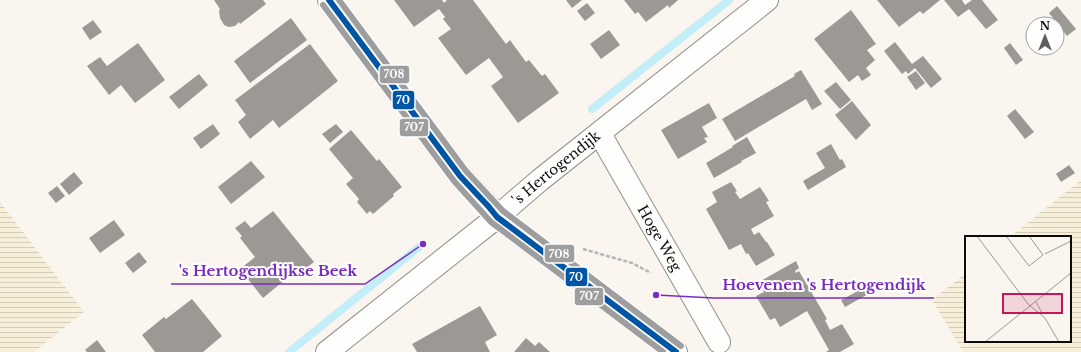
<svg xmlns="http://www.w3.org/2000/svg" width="1081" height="352" viewBox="0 0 1081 352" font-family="'Libre Baskerville',serif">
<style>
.farmland{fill:url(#farmland-rules)}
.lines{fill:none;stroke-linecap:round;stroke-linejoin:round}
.stream{stroke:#c3eef7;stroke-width:8}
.building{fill:#9c9995}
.minor-casing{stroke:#93918e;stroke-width:24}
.tertiary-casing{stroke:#93918e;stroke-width:24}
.path{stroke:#b7b6b5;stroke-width:2.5;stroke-dasharray:4 2;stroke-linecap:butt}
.minor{stroke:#fefefd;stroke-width:22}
.tertiary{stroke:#fefefd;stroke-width:22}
.bus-1-casing{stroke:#fff;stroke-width:9}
.bus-2-casing{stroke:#fff;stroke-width:9}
.bus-3-casing{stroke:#fff;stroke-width:9}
.bus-1{stroke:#0056a4;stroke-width:6}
.bus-2{stroke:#9e9e9e;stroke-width:6}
.bus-3{stroke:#9e9e9e;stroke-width:6}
.labels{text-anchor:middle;stroke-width:4;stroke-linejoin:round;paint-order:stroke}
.street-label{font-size:14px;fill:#0c0c0c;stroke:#fff}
.inset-road{fill:none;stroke:#9b9894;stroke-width:1}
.view{fill:#c2185b;fill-opacity:0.15;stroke:#c2185b;stroke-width:2}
.inset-edge{fill:none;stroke:#0c0c0c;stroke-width:2}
.leader{fill:none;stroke:#7b2cbf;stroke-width:1.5}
.callout-dot{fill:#7b2cbf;stroke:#fff;stroke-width:1.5}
.callout-label{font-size:15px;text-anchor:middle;font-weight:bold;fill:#7b2cbf;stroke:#fff;stroke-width:4;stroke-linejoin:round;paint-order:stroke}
.line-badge{stroke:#fff;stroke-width:1.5}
.badge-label{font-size:11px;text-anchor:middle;font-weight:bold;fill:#fff}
</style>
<defs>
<pattern id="farmland-rules" width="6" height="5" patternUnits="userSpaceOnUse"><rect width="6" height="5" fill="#f8efda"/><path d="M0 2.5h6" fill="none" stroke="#d3ccba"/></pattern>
</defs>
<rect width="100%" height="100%" fill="#faf6ef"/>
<!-- farmland -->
<path class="farmland" d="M1081 180V352H963L932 300 966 273V341H1070V237H1010Z
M0 202 84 312 34 352H0Z"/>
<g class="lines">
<!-- stream -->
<path class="stream" d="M592 109 729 0
M289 352 423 244"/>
</g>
<!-- building -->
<path class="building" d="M214 0H263L266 4 240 24 239 22 235 26 229 27 224 25 220 18 219 11 220 9Z
M394 0H442L444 3 447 0H473L506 44 510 40 526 62 529 60 542 76 545 74 559 93 518 123 491 86 503 77 489 58 466 75 438 38 451 29 443 19 445 17 439 9 414 27Z
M566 0H582L572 8Z
M624 0H678L669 8 668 5 646 22 638 12 635 14Z
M877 0H940L923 14 920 11 899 27Z
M944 0H962L965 5 972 0H982L998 20 986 29 969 9 958 17Z
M587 3 595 13 585 21 577 11Z
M1057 6 1076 29 1067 36 1049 13Z
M851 10 876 44 867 50 875 60 866 68 871 75 862 81 858 75 849 82 814 39Z
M291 18 307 40 250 83 234 61Z
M93 20 102 32 90 40 82 28Z
M609 30 620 45 601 59 590 44Z
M895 42 912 64 923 56 942 79 931 88 915 68 908 74 906 71 902 74 884 51Z
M138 43 165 80 135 103 121 85 109 95 87 66 100 57 107 66Z
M1010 43 1023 60 1016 65 1004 48Z
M310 44 338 81 279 128 273 120 250 139 238 122 246 115 235 100Z
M801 70 822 104 812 110 806 99 735 141 722 119 795 76 794 74Z
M916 71 925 83 916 90 907 77Z
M199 74 208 85 179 109 169 97Z
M836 82 851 100 840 109 824 91Z
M852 101 871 125 856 140 835 115Z
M709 103 717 118 702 127 708 137 704 138 707 142 678 159 661 130Z
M1015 109 1034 132 1025 139 1007 116Z
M213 124 220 134 201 149 193 138Z
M336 124 343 132 330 143 322 134Z
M351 130 377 161 379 159 402 187 393 194 394 196 373 214 370 211 367 214 357 202 359 199 346 184 353 178 329 149Z
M747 137 756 153 741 161 742 162 714 178 706 163 733 147 732 146Z
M831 144 840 160 842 159 846 167 808 190 803 181 825 168 816 153Z
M251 161 265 177 231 204 218 187Z
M1069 165 1075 173 1061 182 1056 174Z
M74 172 83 183 69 195 60 184Z
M731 182 737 191 735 192 740 199 760 187 769 201 766 202 774 216 751 229 754 235 759 232 766 242H767L775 255 756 266 748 253 746 254 741 244 729 250 706 209 717 202 712 192Z
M57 186 65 196 56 203 48 193Z
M273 211 314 262 300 273 297 270 263 298 240 269 255 257 240 238 242 236 235 228 245 221 251 228Z
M114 220 125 235 100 253 89 238Z
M139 252 147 262 133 273 125 263Z
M796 261 799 268 795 271 796 273 799 271 827 319 825 320 830 330 842 324 854 344 840 352H826L829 350 807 311 780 327 775 318 770 320 756 296 764 292 759 282Z
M875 282 879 288 845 307 841 300Z
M192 299 222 336 203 352H155L142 335 164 317 166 319Z
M480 306 497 335 485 342 490 352H417L412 344Z
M526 338 535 346 539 342 550 352H514Z
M97 340 106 352H87L85 350Z"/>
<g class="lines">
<defs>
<g id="minor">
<path id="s1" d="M600 134 719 342"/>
<path d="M327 352 497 217"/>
</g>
<g id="tertiary">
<path d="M329 0 460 176 489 207 497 217 676 352"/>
<path id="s2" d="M497 217 540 180 767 0"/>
</g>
</defs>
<!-- minor casing -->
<use href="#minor" class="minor-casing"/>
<!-- tertiary casing -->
<use href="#tertiary" class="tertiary-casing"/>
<!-- path -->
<path class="path" d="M583 249 632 263 651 273"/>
<!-- minor -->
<use href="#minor" class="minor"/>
<!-- tertiary -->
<use href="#tertiary" class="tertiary"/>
<defs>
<path id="bus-1" d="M329 0 460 176 489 207 497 217 676 352"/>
<path id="bus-2" d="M323 5 454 181 491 222 663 352"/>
<path id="bus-3" d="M339 0 466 171 503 211 681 346"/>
</defs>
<!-- bus-1 casing -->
<use href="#bus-1" class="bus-1-casing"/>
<!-- bus-2 casing -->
<use href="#bus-2" class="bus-2-casing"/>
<!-- bus-3 casing -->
<use href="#bus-3" class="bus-3-casing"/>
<!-- bus-1 -->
<use href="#bus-1" class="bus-1"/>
<!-- bus-2 -->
<use href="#bus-2" class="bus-2"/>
<!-- bus-3 -->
<use href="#bus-3" class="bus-3"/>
</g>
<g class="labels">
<!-- street labels -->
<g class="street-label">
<text dy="5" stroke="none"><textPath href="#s2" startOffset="77">'s Hertogendijk</textPath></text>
<text dy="5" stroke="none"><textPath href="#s1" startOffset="120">Hoge Weg</textPath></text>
</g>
</g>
<!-- overview -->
<g transform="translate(965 236)">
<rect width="106" height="106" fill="#faf6ef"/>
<path class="inset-road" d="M12 0 63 68 80 82 94 106M41 0 64 30 78 19 64 0M80 18 106 5M71 66 77 77M20 106 106 37"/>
<path class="view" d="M38 58H97V77H38Z"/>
<rect width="106" height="106" class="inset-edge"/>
</g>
<!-- callouts -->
<path class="leader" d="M423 244L365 284H171M656 295L714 298H934"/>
<g class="callout-dot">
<circle cx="423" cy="244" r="4"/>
<circle cx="656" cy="295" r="4"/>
</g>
<g class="callout-label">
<text x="268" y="276">'s Hertogendijkse Beek</text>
<text x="824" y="290">Hoevenen 's Hertogendijk</text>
</g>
<g class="line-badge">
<rect x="379" y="65" width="31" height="19" rx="4" fill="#9e9e9e"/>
<rect x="392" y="90" width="23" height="20" rx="4" fill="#0056a4"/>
<rect x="399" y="118" width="30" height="19" rx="4" fill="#9e9e9e"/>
<rect x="544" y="244" width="31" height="19" rx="4" fill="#9e9e9e"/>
<rect x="565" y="267" width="23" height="20" rx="4" fill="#0056a4"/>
<rect x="574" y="287" width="30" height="19" rx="4" fill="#9e9e9e"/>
</g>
<g class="badge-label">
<text x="394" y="78">708</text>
<text x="403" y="104">70</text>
<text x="414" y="131">707</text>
<text x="559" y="258">708</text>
<text x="576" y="281">70</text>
<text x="589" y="300">707</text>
</g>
<!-- north arrow -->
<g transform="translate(1045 36)"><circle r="19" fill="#ffffff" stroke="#9e9e9e"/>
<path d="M0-3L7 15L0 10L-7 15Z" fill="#5f5e5b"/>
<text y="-6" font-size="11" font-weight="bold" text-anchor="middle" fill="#0c0c0c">N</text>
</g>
</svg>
